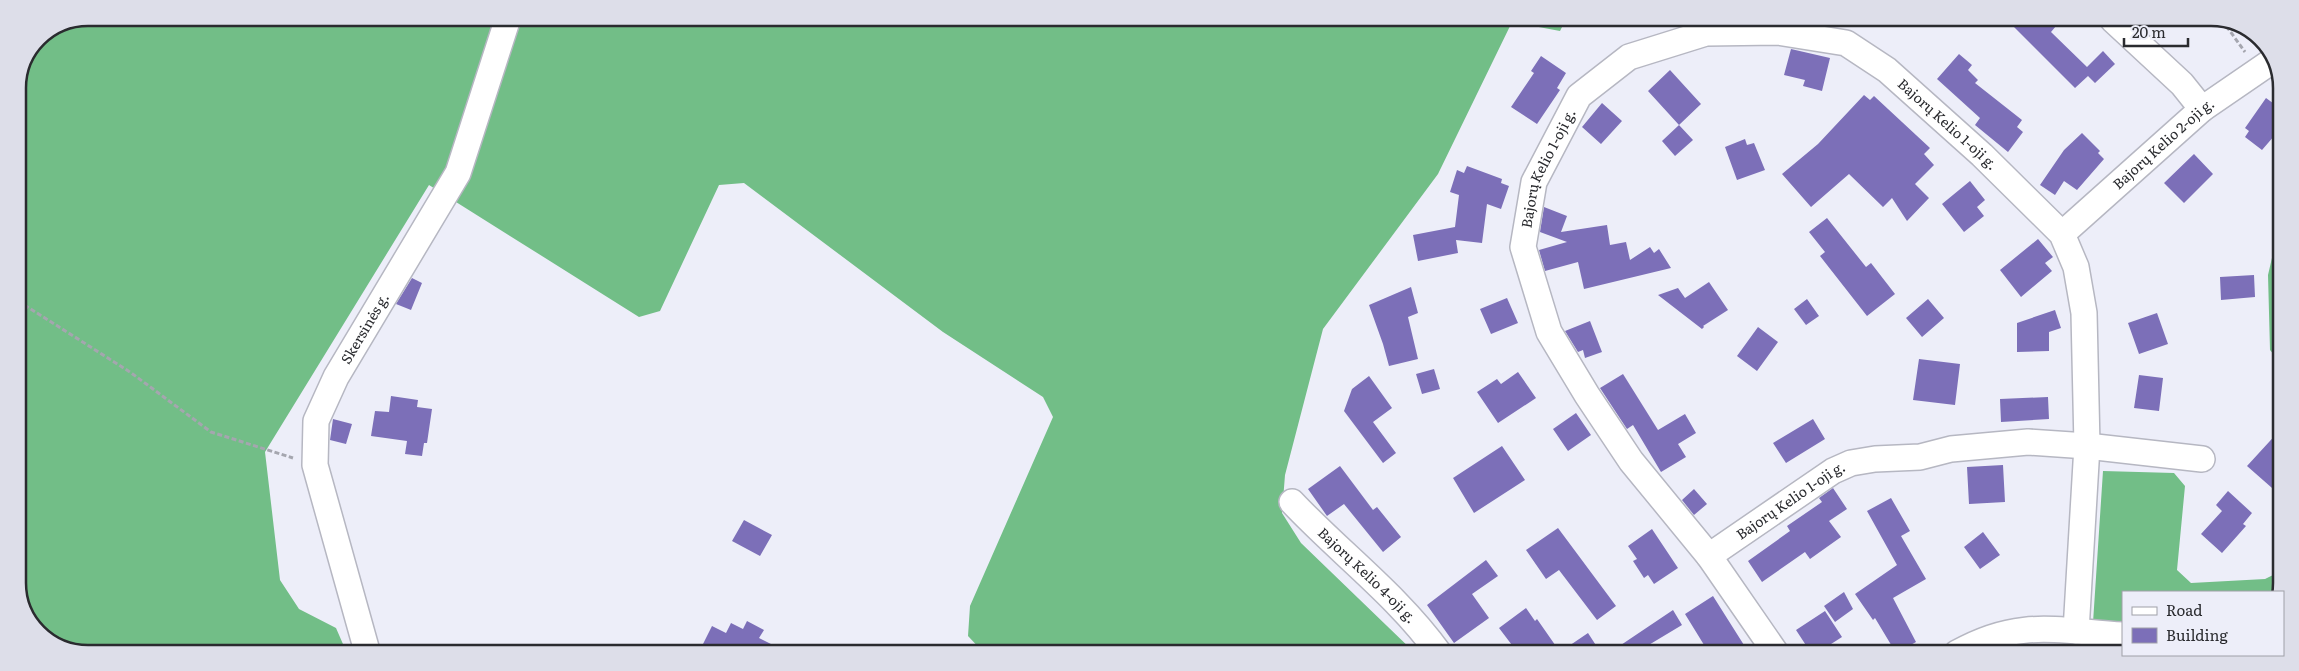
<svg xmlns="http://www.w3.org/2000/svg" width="2299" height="671" viewBox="0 0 2299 671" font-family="Literata,serif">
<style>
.forest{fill:#72be87}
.building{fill:#7c6fb8}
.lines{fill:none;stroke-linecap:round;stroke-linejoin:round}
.minor-casing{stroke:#b6b7c2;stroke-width:28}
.path{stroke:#a5a6af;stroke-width:3;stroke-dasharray:5 2.5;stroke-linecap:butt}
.minor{stroke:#fff;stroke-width:25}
.labels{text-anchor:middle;stroke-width:5;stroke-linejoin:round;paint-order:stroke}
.street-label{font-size:14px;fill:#2a2b2f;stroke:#edeef9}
.rim{fill:none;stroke:#2a2b2f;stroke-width:2.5}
</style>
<rect width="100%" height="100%" fill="#edeef9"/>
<!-- forest -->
<path class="forest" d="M88 18 1566 19 1560 31 1512 22 1438 174 1323 329 1285 475 1282 513 1301 543 1415 653 983 652 968 636 970 606 1053 417 1043 397 943 332 744 183 719 185 660 311 639 317 429 185 265 452 280 580 299 609 336 628 346 651H70L35 629 18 588V88L38 38Z
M2281 219 2280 362 2270 350 2268 275Z
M2103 471 2174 473 2185 486 2177 570 2191 583 2265 579 2279 572V592H2123V653H2091Z"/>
<!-- building -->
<path class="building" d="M2007 20H2061L2051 32 2087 67 2103 51 2115 64 2095 83 2088 76 2075 88Z
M1791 49 1830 58 1822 91 1803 86 1805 80 1784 75Z
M1959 54 1972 65 1968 70 1978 80 1975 83 2022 120 2017 127 2023 132 2008 152 1975 125 1980 118 1937 79Z
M1541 56 1566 73 1557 88 1560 90 1537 124 1511 107 1534 73 1531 71Z
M1670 70 1701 104 1679 125 1648 91Z
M1864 95 1870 100 1874 96 1930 148 1924 154 1934 165 1915 184 1929 198 1907 221 1892 198 1883 207 1849 174 1811 207 1782 174 1818 144Z
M2266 98 2281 109V128L2262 150 2245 137 2249 131 2245 128Z
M1602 103 1622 121 1601 144 1582 127Z
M1679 125 1693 140 1675 156 1662 141Z
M2082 133 2100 151 2098 153 2104 159 2077 190 2064 181 2055 195 2040 185 2064 150Z
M1745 139 1747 145 1754 143 1765 170 1737 180 1725 147Z
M2194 154 2213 174 2184 203 2164 183Z
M1467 166 1502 179 1501 183 1509 186 1501 209 1487 204 1482 243 1456 240 1458 253 1418 261 1413 235 1455 227 1459 195 1450 192 1457 170 1464 173Z
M1970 181 1985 200 1977 207 1984 216 1964 232 1942 204Z
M1544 207 1567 216 1561 232 1607 225 1610 245 1626 242 1630 260 1650 247 1654 253 1659 249 1671 268 1584 289 1578 262 1545 271 1539 250 1567 242 1540 232Z
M1827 218 1866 267 1871 263 1895 294 1867 316 1820 256 1825 252 1809 232Z
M2038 239 2053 257 2045 263 2052 271 2021 297 2000 270Z
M2254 275 2255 297 2221 300 2220 277Z
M412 278 422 283 411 310 396 304Z
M1709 282 1728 310 1703 326 1696 316 1704 327 1702 329 1658 295 1678 288 1685 298Z
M1411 287 1418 313 1408 317 1418 359 1389 366 1383 344 1369 305Z
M1507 298 1518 323 1491 334 1480 309Z
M1807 299 1819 316 1806 325 1794 309Z
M1928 299 1944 318 1922 337 1906 318Z
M2055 310 2061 328 2049 332V351L2017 352V323Z
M2157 313 2168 344 2139 354 2128 323Z
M1590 321 1602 352 1585 358 1583 350 1578 352 1565 331Z
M1758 327 1778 342 1757 371 1737 356Z
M1919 359 1960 364 1955 405 1913 400Z
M1434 369 1440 389 1422 394 1416 374Z
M1518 372 1536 398 1498 423 1477 392 1497 379 1501 384Z
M1623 374 1658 430 1685 414 1696 433 1678 444 1686 457 1661 472 1633 425 1627 429 1600 388Z
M2139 375 2163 378 2159 411 2134 408Z
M1369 376 1392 408 1373 422 1396 453 1383 463 1344 411 1352 389Z
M391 396 418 400 417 407 432 409 427 443H424L422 456 405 454 407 441 371 436 375 411 389 412Z
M2048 397 2049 419 2001 422 2000 399Z
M1576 413 1591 435 1568 451 1553 429Z
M333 419 352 424 346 444 330 440Z
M1813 419 1825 439 1786 463 1773 443Z
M2280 430V495L2247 466Z
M1502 446 1525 480 1474 513 1453 478Z
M2003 465 2005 502 1969 504 1967 467Z
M1340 466 1373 510 1377 507 1401 537 1383 552 1344 504 1327 516 1308 489Z
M1833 488 1847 509 1829 521 1841 537 1810 559 1805 552 1762 582 1748 561 1790 531 1787 526 1822 502 1819 498Z
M1694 489 1707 504 1694 515 1682 500Z
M2228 491 2252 513 2243 524 2246 526 2222 553 2201 534 2222 511 2216 505Z
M1891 498 1910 531 1901 536 1926 579 1893 598 1916 642 1896 653 1875 618 1873 620 1855 594 1897 565 1867 511Z
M744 520 772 535 760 556 732 541Z
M1558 528 1616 606 1597 620 1559 570 1546 579 1526 550Z
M1652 529 1678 568 1654 584 1648 575 1644 578 1633 561 1637 559 1628 546Z
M1983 532 2000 555 1980 569 1964 547Z
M1486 560 1498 576 1472 594 1489 618 1454 643 1427 605Z
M1844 592 1853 609 1835 622 1824 606Z
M1713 596 1749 653H1709L1685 614Z
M1526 608 1535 621 1537 619 1560 652 1588 633 1601 653H1518L1499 628Z
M1673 610 1682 625 1647 646 1651 653H1609Z
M1825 611 1842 637 1817 653H1811L1796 630Z
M747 621 764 630 759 638 787 652H699L712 626 726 633 731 623 743 629Z"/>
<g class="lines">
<defs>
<g id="minor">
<path d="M2113 20 2182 84 2202 109"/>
<path id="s1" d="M2062 234 2202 109 2272 61"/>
<path id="s2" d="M1292 502C1340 553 1397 595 1439 653"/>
<path id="s3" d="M1709 556 1833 471 1851 463 1875 459 1920 457 1951 449 2028 442 2087 446 2202 459"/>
<path id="s4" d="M367 651 315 465 316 421 336 377 458 173 508 18"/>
<path id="s5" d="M1776 653 1709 556 1631 461 1587 395 1549 332 1523 247 1534 182 1579 96 1629 57 1706 33 1778 32 1846 43 1887 70 1982 155 2062 234 2076 267 2084 313 2087 446 2076 631"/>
<path d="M1957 653C2020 618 2056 631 2123 635"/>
</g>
</defs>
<!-- minor casing -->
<use href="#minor" class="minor-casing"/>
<!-- path -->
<path class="path" d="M2222 20 2245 52
M18 301 130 372 211 432 293 458"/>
<!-- minor -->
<use href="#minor" class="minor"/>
</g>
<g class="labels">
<!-- street labels -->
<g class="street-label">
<text dy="5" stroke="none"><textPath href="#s5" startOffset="1061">Bajorų Kelio 1-oji g.</textPath></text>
<text dy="5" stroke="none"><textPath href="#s1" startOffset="136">Bajorų Kelio 2-oji g.</textPath></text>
<text dy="5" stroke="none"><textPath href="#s5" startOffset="566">Bajorų Kelio 1-oji g.</textPath></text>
<text dy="5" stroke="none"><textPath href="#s4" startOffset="342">Skersinės g.</textPath></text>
<text dy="5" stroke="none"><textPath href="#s3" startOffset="99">Bajorų Kelio 1-oji g.</textPath></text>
<text dy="5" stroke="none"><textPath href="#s2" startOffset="105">Bajorų Kelio 4-oji g.</textPath></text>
</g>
</g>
<!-- crop -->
<path d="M0 0H2299V671H0ZM88 26H2211A62 62 0 0 1 2273 88V583A62 62 0 0 1 2211 645H88A62 62 0 0 1 26 583V88A62 62 0 0 1 88 26Z" fill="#dddee9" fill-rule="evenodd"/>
<path class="rim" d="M88 26H2211A62 62 0 0 1 2273 88V583A62 62 0 0 1 2211 645H88A62 62 0 0 1 26 583V88A62 62 0 0 1 88 26Z"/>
<!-- legend -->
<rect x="2122" y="591" width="162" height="65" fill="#edeef9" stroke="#9fa0a8"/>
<rect x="2132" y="607" width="25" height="8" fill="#ffffff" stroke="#9fa0a8"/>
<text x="2166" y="616" font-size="15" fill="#2a2b2f">Road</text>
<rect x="2132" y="628" width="25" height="15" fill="#7c6fb8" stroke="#9fa0a8"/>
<text x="2166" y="641" font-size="15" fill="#2a2b2f">Building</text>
<!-- scale -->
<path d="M2124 38v8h64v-8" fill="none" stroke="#2a2b2f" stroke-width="2.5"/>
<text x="2132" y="38" font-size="15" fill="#2a2b2f" stroke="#edeef9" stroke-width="4" paint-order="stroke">20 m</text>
</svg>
